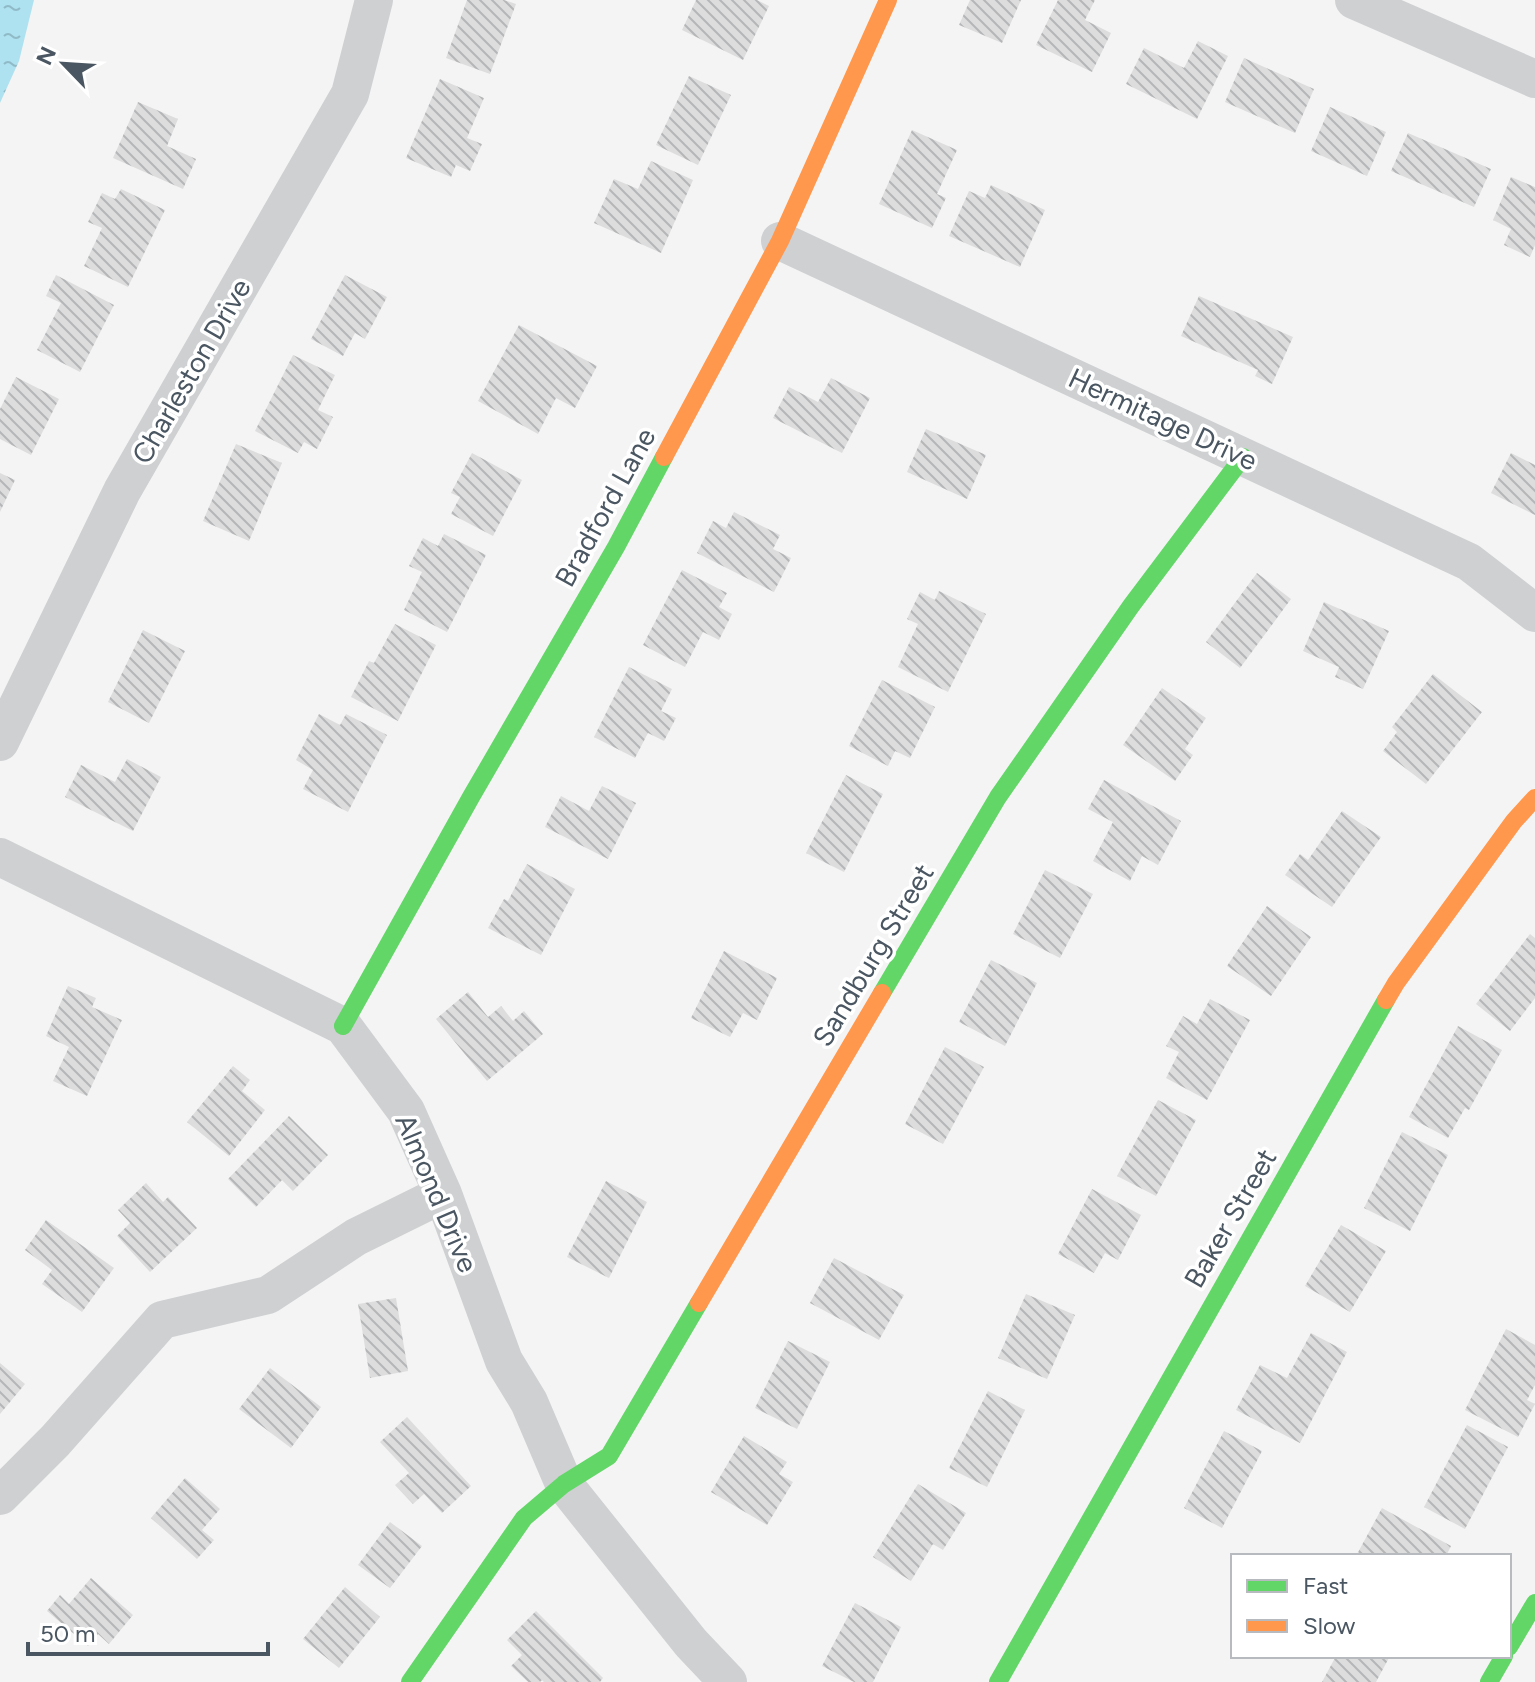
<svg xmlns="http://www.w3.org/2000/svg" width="1535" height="1682" viewBox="0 0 1535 1682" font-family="Figtree,sans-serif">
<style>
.water{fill:url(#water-ripples)}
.building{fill:url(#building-back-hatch)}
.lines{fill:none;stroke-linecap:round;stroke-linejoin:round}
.street{stroke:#ced0d2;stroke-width:38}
.fast{stroke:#63d668;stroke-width:18}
.slow{stroke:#ff974d;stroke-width:18}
.labels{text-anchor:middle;stroke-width:7;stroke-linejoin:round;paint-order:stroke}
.street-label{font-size:28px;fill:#4a5661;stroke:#fff}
</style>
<defs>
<pattern id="water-ripples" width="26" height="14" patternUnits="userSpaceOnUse" patternTransform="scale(2)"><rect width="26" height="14" fill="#aee2f0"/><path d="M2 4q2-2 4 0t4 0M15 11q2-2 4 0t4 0" fill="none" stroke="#90bac6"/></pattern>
<pattern id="building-back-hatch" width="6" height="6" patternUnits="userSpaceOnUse" patternTransform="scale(2)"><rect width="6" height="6" fill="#ddddde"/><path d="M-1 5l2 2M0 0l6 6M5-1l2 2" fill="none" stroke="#b5b6b7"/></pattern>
</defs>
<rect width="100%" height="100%" fill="#f4f4f4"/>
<!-- water -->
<path class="water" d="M0 0H34L19 61 0 103Z"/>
<!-- building -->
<path class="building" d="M467 0H504L516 4 490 74 446 58Z
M696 0H757L769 6 743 60 682 30Z
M970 0H1021L1002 43 959 25Z
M1058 0H1095L1085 20 1111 33 1092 72 1036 45Z
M1198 41 1228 56 1197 119 1126 84 1144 48 1184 68Z
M1244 58 1314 89 1295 133 1225 102Z
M689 76 731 95 698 165 656 145Z
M440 79 484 98 467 138 482 144 470 171 456 165 451 177 406 158Z
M138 102 178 119 167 146 196 159 183 189 113 158Z
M1330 107 1386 132 1367 176 1311 151Z
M912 130 957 150 937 194 946 198 932 228 879 204Z
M1408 133 1491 169 1474 207 1391 171Z
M651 161 693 180 661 253 594 223 614 179 638 189Z
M1511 177 1535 187V245L1530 257 1504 245 1511 229 1493 220Z
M991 185 1045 210 1020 267 949 236 969 191 985 198Z
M121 189 165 210 128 287 84 266 102 228 88 222 102 193 115 199Z
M56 275 114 305 80 372 37 350 61 303 46 296Z
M345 275 387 297 365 339 355 333 343 356 311 339Z
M1199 296 1293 337 1272 384 1255 376 1258 370 1181 336Z
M519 325 597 366 575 408 556 398 538 434 478 401Z
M293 355 335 375 318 410 333 417 317 449 304 442 298 453 255 431Z
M16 377 59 399 31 455 0 439V409Z
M831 378 870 398 842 453 773 418 789 387 818 402Z
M926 429 986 455 967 499 907 472Z
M236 444 282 463 249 541 203 521Z
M472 453 522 480 493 536 451 514 460 497 451 493Z
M1511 453 1535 465V515L1491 493Z
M0 473 15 480 0 512Z
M734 512 780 535 773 549 791 558 774 592 697 553 713 521 726 528Z
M444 534 486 555 447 632 404 610 422 572 409 566 423 538 438 546Z
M682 570 727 593 719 607 732 614 719 640 703 632 685 667 643 645Z
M1257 573 1291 599 1240 668 1206 642Z
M939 591 986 614 948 692 898 667 918 624 907 619 920 592 935 600Z
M1324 602 1389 631 1363 689 1335 677 1339 667 1303 651Z
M395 624 436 645 398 721 351 697 369 661 374 663Z
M143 630 185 651 149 723 108 702Z
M629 667 672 689 661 711 676 718 664 741 648 733 635 758 594 737Z
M1433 674 1482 712 1426 784 1383 751 1397 732 1392 727Z
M882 680 935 707 910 758 895 751 888 766 849 746Z
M1162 688 1206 718 1185 749 1193 755 1175 781 1123 745Z
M319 714 340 725 346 714 387 735 348 812 303 789 313 770 296 760Z
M127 759 161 777 133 831 65 797 81 765 115 782Z
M846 775 883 794 844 872 806 853Z
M1104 780 1181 821 1158 865 1142 856 1130 881 1093 861 1113 822 1088 809Z
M602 786 636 803 608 859 545 827 561 796 589 811Z
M1342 811 1381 837 1332 907 1285 875 1300 854 1308 860Z
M527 864 575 889 541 955 488 928 504 899 508 901Z
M1045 870 1093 894 1060 958 1013 934Z
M1267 906 1311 937 1271 996 1227 966Z
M1530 934 1535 938V998L1510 1031 1476 1004Z
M724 951 777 978 757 1020 743 1013 730 1037 691 1018Z
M991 960 1037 983 1005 1046 959 1022Z
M68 986 96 998 92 1007 122 1020 87 1096 53 1081 69 1047 46 1036Z
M468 992 488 1017 501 1006 513 1021 524 1011 543 1034 487 1081 436 1019Z
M1210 999 1250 1020 1207 1100 1166 1078 1179 1052 1166 1046 1183 1016 1197 1024Z
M1458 1026 1502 1050 1469 1110 1465 1108 1448 1138 1409 1117Z
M945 1047 984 1067 943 1144 905 1124Z
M233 1066 250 1080 242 1091 265 1110 229 1156 187 1122Z
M1158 1100 1196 1120 1156 1196 1117 1176Z
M289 1116 328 1155 293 1191 282 1180 256 1207 228 1179Z
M1402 1132 1448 1155 1410 1231 1364 1208Z
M606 1181 647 1202 609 1278 567 1257Z
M146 1183 163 1202 168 1197 197 1228 150 1272 117 1236 130 1223 118 1210Z
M1092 1189 1141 1215 1118 1260 1105 1253 1094 1273 1058 1254Z
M46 1220 114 1268 82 1312 42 1284 52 1270 25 1250Z
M1341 1225 1386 1251 1350 1312 1305 1286Z
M834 1258 904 1295 879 1340 810 1303Z
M1026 1294 1075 1315 1047 1379 998 1358Z
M396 1298 408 1371 370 1378 358 1304Z
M1506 1329 1535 1345V1385L1527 1400 1535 1404 1518 1437 1465 1410Z
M1311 1333 1347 1352 1300 1443 1236 1410 1260 1365 1287 1378Z
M788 1341 830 1362 797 1429 755 1408Z
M0 1363 25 1384 0 1414Z
M270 1368 321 1407 291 1448 239 1409Z
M988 1391 1025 1410 987 1487 949 1468Z
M407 1417 471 1486 442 1513 424 1494 413 1504 395 1485 409 1473 380 1442Z
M1467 1425 1508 1447 1465 1529 1424 1507Z
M1224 1431 1262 1451 1222 1528 1184 1508Z
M744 1436 787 1462 779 1474 793 1482 767 1525 711 1492Z
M185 1478 220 1509 202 1530 214 1540 197 1559 151 1518Z
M918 1484 966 1513 943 1550 933 1544 911 1581 873 1557Z
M1382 1508 1451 1546 1446 1556H1356Z
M390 1522 422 1546 390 1588 358 1565Z
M91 1578 133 1615 109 1644 98 1634 88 1646 47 1611 60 1595 69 1604Z
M345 1587 380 1617 339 1668 303 1639Z
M855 1603 901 1627 873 1682H854L822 1666Z
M536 1611 603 1678 600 1682H544L542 1680 540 1682H528L511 1666 522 1655 507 1640Z
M1336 1656H1390L1376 1682H1322Z"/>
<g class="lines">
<!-- street -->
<path class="street" d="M1354 0 1535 79
M780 241 1469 562 1535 613
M0 742 122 491 350 94 374 0
M0 857 343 1026 406 1111 443 1194 504 1361 529 1402 564 1484 691 1643 728 1682
M0 1496 55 1441 162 1320 268 1295 356 1237 443 1194"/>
<!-- fast -->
<path class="fast" d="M882 993 998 797 1131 606 1243 457
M343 1026 471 797 616 547 664 457
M1509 1647 1535 1603
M410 1682 524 1518 564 1484 609 1456 699 1303
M998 1682 1386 1000
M1489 1682 1504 1656"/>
<!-- slow -->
<path class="slow" d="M664 457 780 241 888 0
M1386 1000 1396 983 1514 821 1535 798
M699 1303 882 993"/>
</g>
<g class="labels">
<!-- street labels -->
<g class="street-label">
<text transform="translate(191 371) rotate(-60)" y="10">Charleston Drive</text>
<text transform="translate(1163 419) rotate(25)" y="10">Hermitage Drive</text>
<text transform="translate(605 507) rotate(-61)" y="10">Bradford Lane</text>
<text transform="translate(873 955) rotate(-59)" y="10">Sandburg Street</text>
<text transform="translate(437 1193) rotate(67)" y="10">Almond Drive</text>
<text transform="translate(1230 1218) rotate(-60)" y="10">Baker Street</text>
</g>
</g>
<!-- legend -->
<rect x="1231" y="1554" width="280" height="104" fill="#ffffff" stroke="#b7bbc0" stroke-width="2"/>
<rect x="1247" y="1580" width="40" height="12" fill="#63d668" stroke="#b7bbc0" stroke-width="2"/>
<text x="1303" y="1594" font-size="24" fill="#4a5661">Fast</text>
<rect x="1247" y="1620" width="40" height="12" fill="#ff974d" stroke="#b7bbc0" stroke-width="2"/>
<text x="1303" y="1634" font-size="24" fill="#4a5661">Slow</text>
<!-- north arrow -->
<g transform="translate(64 64) rotate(295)" stroke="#ffffff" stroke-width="6" paint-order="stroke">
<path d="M0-6L14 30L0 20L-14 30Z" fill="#4a5661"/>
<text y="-12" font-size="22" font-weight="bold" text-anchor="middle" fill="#4a5661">N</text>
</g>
<!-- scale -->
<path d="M28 1642v12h240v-12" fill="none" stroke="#4a5661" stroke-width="4"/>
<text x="40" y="1642" font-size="24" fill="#4a5661" stroke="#ffffff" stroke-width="6" paint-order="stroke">50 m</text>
</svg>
